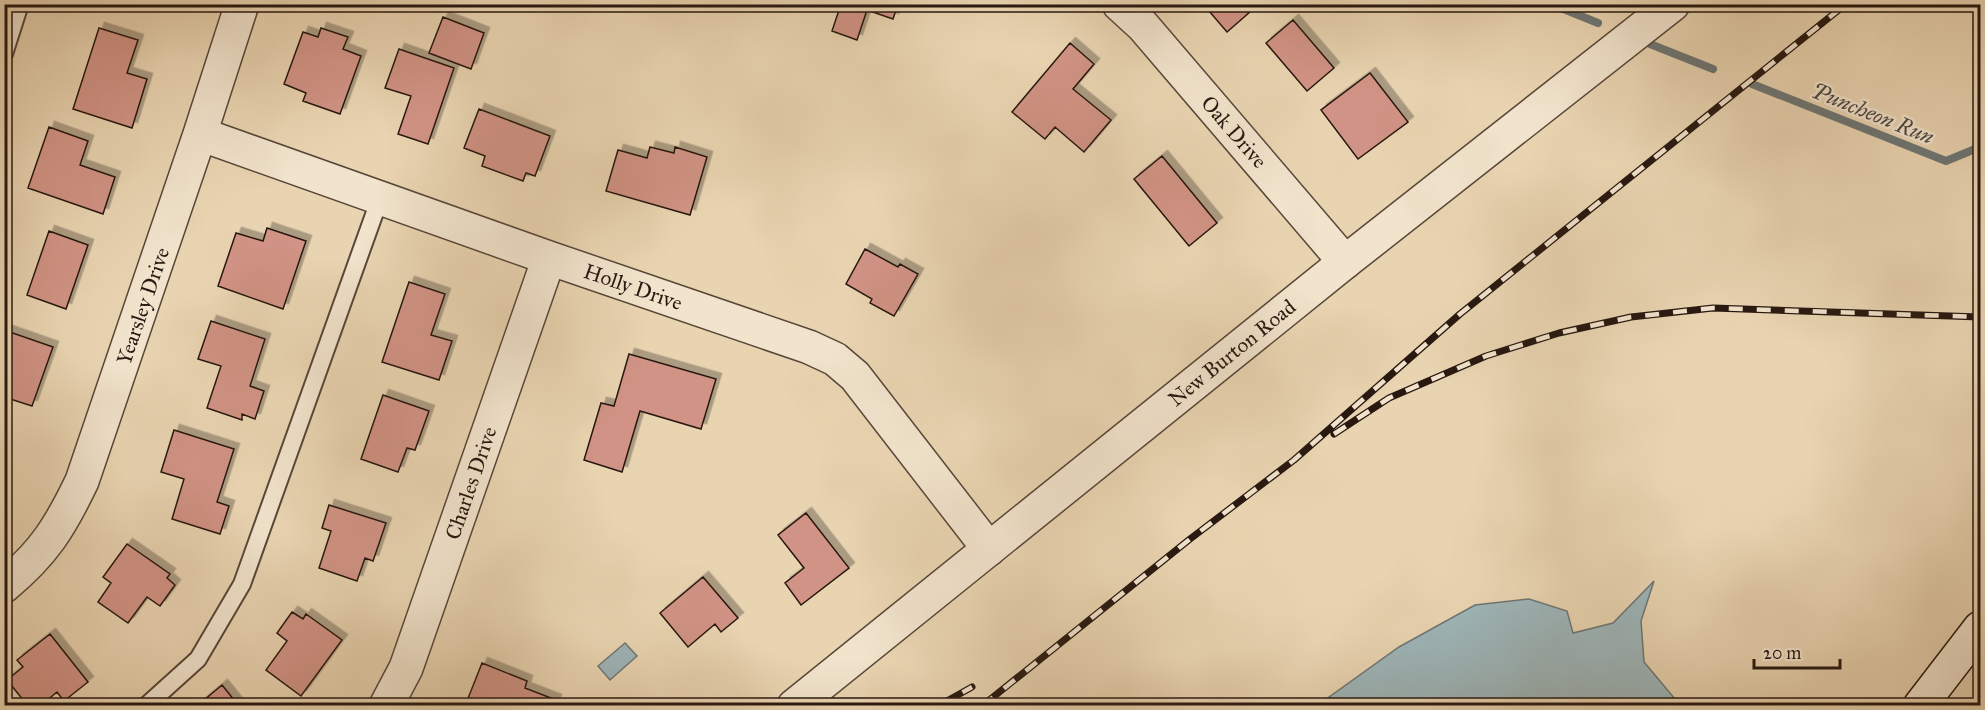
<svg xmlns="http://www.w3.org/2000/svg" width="1985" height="710" viewBox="0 0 1985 710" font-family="'IM FELL Great Primer',serif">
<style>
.water{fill:#9db5b8;stroke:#6e7675;stroke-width:1.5}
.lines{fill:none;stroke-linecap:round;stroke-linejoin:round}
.stream{stroke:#6e7675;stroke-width:8}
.building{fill:#d19385;stroke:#281810;stroke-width:1.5;filter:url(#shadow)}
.service-casing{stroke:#584738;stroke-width:20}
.minor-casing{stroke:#584738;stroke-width:36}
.tertiary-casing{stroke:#584738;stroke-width:36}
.secondary-casing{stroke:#281810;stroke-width:36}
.service{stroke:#f1e3cc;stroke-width:16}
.minor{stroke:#f1e3cc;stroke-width:33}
.tertiary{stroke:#f1e3cc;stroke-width:33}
.secondary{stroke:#f1e3cc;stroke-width:33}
.rail-casing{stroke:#281810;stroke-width:7}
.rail{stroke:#f1e3cc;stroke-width:4.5;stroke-dasharray:14;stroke-linecap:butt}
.labels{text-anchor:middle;stroke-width:5;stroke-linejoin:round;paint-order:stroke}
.street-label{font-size:21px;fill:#281810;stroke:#f1e3cc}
.water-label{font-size:22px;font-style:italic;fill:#4b4742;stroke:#f1e3cc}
</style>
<defs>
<filter id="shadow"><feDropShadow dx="5.5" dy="-5.5" stdDeviation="0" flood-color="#0004"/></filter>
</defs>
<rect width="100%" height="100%" fill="#e9d4b1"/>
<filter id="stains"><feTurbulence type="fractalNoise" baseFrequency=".00333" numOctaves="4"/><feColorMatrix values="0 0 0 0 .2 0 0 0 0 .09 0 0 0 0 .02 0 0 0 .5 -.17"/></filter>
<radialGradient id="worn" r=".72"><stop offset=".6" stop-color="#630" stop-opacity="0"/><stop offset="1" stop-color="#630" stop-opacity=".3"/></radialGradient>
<!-- water -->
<path class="water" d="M1654 581 1641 621 1644 662 1680 705H1318L1399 647 1475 605 1529 599 1567 611 1573 633 1613 623Z
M625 643 637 656 610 680 598 666Z"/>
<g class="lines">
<!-- stream -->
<path class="stream" d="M1551 4 1598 23
M1650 44 1713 69
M1752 84 1946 161 1980 147"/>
</g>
<!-- building -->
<path class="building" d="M841 4H898L893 19 867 10 857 40 832 31Z
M1203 4H1259L1227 32Z
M443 17 484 33 471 69 429 53Z
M1293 20 1334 68 1307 91 1266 43Z
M99 28 138 40 127 73 147 79 132 128 73 109Z
M321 28 348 37 343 49 361 56 340 114 303 101 306 93 284 84 303 32 318 37Z
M1070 43 1094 64 1073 89 1111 120 1084 152 1055 127 1045 139 1012 112Z
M399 49 454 68 428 144 398 134 411 96 385 88Z
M1370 73 1408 122 1358 159 1321 110Z
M479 109 550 136 535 176 526 173 523 181 482 166 485 156 464 148Z
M49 127 88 141 80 165 115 177 103 214 28 188Z
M650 147 674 153 675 147 707 157 690 215 606 191 618 150 647 158Z
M1162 156 1217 223 1189 246 1134 179Z
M267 228 306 241 283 309 218 286 236 233 263 241Z
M49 231 88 245 66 309 27 295Z
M865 249 898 267 900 264 918 274 894 316 870 303 872 299 846 284Z
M409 282 445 294 431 335 452 341 439 380 382 362Z
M211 321 265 339 250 386 264 391 255 419 242 414V420L207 408 221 366 198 359Z
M4 330 53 347 32 406 4 397Z
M629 354 716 379 701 429 640 411 622 472 584 460 601 403 614 406Z
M383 395 429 411 415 450 407 448 398 472 361 459Z
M174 430 234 449 217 502 229 506 220 534 172 519 184 479 161 472Z
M329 505 386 523 373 561 365 558 357 581 319 568 331 531 322 528Z
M806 513 849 568 801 605 785 583 804 568 778 535Z
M127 544 170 574 167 578 175 585 160 606 147 597 128 623 98 602 111 583 103 577Z
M703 577 738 618 721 632 715 624 688 647 660 613Z
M292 612 303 619 306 614 342 640 301 696 266 670 287 641 277 633Z
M50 634 88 682 64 701 57 692 40 706H28L7 680 23 667 17 660Z
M482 663 527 681 525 688 556 700 553 706H465Z
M222 685 239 706H197Z"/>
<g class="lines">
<defs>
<path id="service" d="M4 54 20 4
M146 706 198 659 242 584 380 198"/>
<path id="minor" d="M1119 4 1143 26 1345 262
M200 134 549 258 809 347 835 359 855 376 989 549
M4 586C44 553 60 527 82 481L200 134 242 4
M386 706 406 668 549 258"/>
<path id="tertiary" d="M794 706 1345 262 1673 4"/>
<path id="secondary" d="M1920 706 1980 628"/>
</defs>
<!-- service casing -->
<use href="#service" class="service-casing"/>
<!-- minor casing -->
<use href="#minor" class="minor-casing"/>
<!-- tertiary casing -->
<use href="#tertiary" class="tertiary-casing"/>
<!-- secondary casing -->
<use href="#secondary" class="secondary-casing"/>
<!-- service -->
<use href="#service" class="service"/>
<!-- minor -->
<use href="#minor" class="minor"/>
<!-- tertiary -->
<use href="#tertiary" class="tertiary"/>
<!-- secondary -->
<use href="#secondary" class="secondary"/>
<defs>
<path id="rail" d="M1334 434 1389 398 1486 356 1559 333 1631 317 1713 308 1980 317
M938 706 972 687
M982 706 1190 539 1294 460 1460 314 1846 4"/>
</defs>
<!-- rail casing -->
<use href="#rail" class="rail-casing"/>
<!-- rail -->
<use href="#rail" class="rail"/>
</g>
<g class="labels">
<!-- street labels -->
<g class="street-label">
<text transform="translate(1234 132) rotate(49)" y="7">Oak Drive</text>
<text transform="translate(633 287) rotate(19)" y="7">Holly Drive</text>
<text transform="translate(143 306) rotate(-71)" y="7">Yearsley Drive</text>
<text transform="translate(1232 353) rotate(-39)" y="7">New Burton Road</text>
<text transform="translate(471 483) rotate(-71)" y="7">Charles Drive</text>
</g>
<!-- water labels -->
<g class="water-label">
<text transform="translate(1873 113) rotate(22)" y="8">Puncheon Run</text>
</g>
</g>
<!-- margin -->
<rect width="1985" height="710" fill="none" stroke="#e9d4b1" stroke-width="24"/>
<rect x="6" y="6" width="1973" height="698" fill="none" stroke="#281810" stroke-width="3"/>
<rect x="12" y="12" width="1961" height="686" fill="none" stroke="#281810" stroke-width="1.5"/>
<!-- scale -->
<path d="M1754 659v9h86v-9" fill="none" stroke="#281810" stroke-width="3"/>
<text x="1763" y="659" font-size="18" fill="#281810" stroke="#f1e3cc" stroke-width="4.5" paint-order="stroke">20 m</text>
<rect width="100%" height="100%" filter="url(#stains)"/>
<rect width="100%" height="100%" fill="url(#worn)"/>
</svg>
